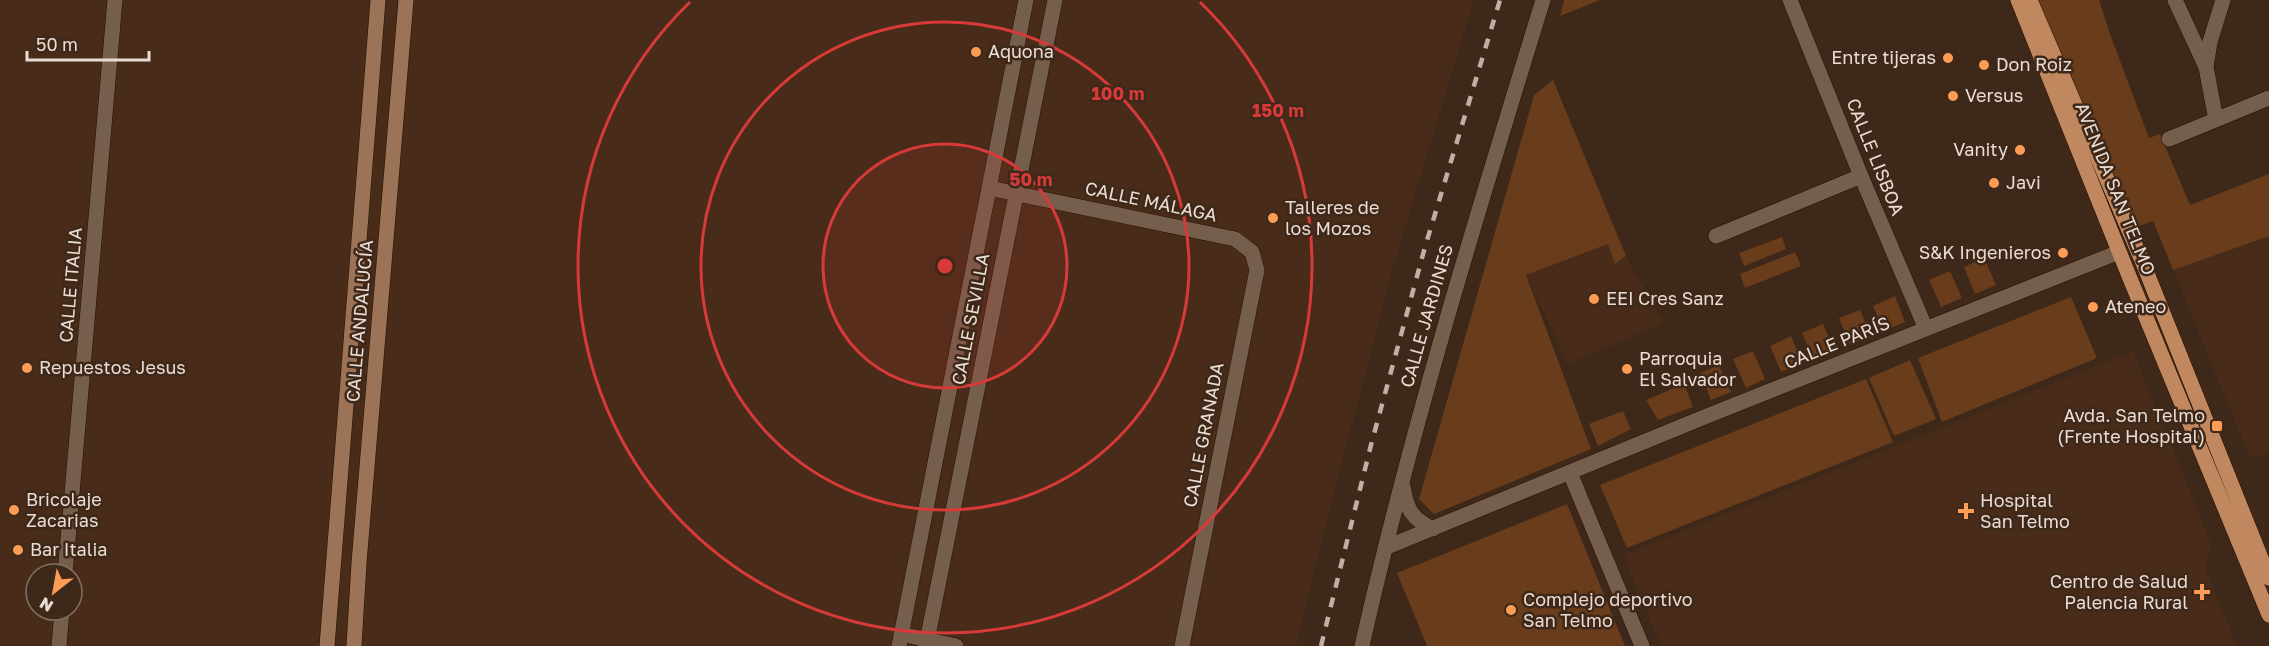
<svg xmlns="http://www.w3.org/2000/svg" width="2269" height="646" viewBox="0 0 2269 646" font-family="'Golos Text',sans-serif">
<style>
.built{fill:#482c19;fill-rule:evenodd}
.green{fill:#693c1b}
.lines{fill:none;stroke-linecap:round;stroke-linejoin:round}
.minor-casing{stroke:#241003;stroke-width:16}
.secondary-casing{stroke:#241003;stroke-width:16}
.primary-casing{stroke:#241003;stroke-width:16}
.minor{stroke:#765e4d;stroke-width:15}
.secondary{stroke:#9c7356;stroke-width:15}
.primary{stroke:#c1875f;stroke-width:15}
.rail{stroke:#c0afa5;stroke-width:4.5;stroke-dasharray:10 10;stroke-linecap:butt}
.ring{fill:none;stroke:#d83a39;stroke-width:3}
.poi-dot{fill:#fd9c55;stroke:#3e2819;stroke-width:2}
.labels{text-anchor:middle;stroke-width:5;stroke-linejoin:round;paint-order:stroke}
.poi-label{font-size:18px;fill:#ebdcd3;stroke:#3e2819;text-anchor:start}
.street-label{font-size:18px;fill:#ebdcd3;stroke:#3e2819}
.centre{fill:#d83a39;stroke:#3e2819;stroke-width:3}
.ring-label{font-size:18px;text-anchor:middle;font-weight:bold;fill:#d83a39;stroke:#3e2819;stroke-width:5;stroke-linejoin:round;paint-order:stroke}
</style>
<rect width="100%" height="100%" fill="#3e2819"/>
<!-- built -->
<path class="built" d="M0 0H1474L1394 264 1314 570 1296 646H0ZM36 574H72V610H36Z
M2269 174V453L2250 458 2153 220Z
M1608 244 1615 264 1626 256 1664 323 1568 364 1526 275Z
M2133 351 2211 544 2205 568 2237 646H1661L1623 555Z"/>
<!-- green -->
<path class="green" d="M1564 0H1600L1560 16Z
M2036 0H2099L2110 34 2149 138 2160 134 2190 205 2269 174V236L2173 270 2153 221 2131 229Z
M1553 80 1626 256 1615 264 1608 244 1526 275 1591 449 1434 514 1419 499 1534 95Z
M1782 237 1786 249 1744 266 1739 253Z
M1795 252 1801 266 1745 288 1740 274Z
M1984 258 1996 285 1975 294 1964 267Z
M1950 271 1962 298 1941 307 1929 280Z
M1895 296 1905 322 1884 331 1873 306Z
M2071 297 2097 358 1942 422 1918 358Z
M1860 310 1871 336 1850 345 1839 318Z
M1823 324 1835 351 1814 360 1802 333Z
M1791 336 1802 363 1781 372 1770 346Z
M1753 351 1765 379 1746 388 1733 359Z
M1910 360 1936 419 1894 436 1869 378Z
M1719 365 1731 392 1711 400 1700 373Z
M1866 379 1893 442 1627 548 1600 485Z
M1684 384 1693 407 1658 420 1646 400Z
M1623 411 1631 429 1598 446 1589 424Z
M1567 504 1625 646H1427L1397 573Z"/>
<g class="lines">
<defs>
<path id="minor" d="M1790 0 1861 176 1926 329
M2175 0 2206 67
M2216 120 2206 67 2210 42 2223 0
M2169 139 2269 98
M989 188 1235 239 1252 252 1257 270 1182 646
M1716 236 1861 176
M1570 473 1642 646
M1403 486C1407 510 1411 518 1433 529
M1387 547 1707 416 2119 252
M65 574 115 0
M901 634 956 646
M59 646 62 610
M899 646 1026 0
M926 646 1055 0
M1362 646C1411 428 1477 214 1543 0"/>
<path id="secondary" d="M327 646 378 0
M354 646 359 563 406 0"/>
<path id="primary" d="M2018 0 2129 276 2269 615
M2030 0 2143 263 2269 578"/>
</defs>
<!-- minor casing -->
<use href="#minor" class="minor-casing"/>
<!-- secondary casing -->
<use href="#secondary" class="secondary-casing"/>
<!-- primary casing -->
<use href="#primary" class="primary-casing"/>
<!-- minor -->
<use href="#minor" class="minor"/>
<!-- secondary -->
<use href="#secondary" class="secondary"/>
<!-- primary -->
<use href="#primary" class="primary"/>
<!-- rail -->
<path class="rail" d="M1321 646 1371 445 1425 247 1500 0"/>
</g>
<!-- distance rings -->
<circle cx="945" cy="266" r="122" fill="#d83a39" fill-opacity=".12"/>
<g class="ring">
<circle cx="945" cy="266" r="122"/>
<circle cx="945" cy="266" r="244"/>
<path d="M1200 2A367 367 0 1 1 690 2"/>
</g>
<!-- markers -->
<g class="poi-dot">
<circle cx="976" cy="52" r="6"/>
<circle cx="1948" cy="58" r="6"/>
<circle cx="1984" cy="65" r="6"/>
<circle cx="1953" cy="96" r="6"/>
<circle cx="2020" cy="150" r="6"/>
<circle cx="1994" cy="183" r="6"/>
<circle cx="1273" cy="218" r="6"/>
<circle cx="2063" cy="253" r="6"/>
<circle cx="1594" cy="299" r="6"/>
<circle cx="2093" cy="307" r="6"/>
<circle cx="27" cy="368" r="6"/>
<circle cx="1627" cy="369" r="6"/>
<rect x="2211" y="420" width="12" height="12" rx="3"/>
<circle cx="14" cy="510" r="6"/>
<path d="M1963 502h6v6h6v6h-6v6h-6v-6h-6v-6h6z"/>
<circle cx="18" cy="550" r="6"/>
<path d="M2199 583h6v6h6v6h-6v6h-6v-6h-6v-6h6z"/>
<circle cx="1511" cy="610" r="6"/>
</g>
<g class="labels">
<!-- poi labels -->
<g class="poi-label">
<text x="988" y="58">Aquona</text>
<text x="1936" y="64" text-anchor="end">Entre tijeras</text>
<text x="1996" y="71">Don Roiz</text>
<text x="1965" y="102">Versus</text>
<text x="2008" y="156" text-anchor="end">Vanity</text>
<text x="2006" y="189">Javi</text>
<text x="1285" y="214">Talleres de<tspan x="1285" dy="21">los Mozos</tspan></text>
<text x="2051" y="259" text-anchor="end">S&amp;K Ingenieros</text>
<text x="1606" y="305">EEI Cres Sanz</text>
<text x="2105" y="313">Ateneo</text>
<text x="1639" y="365">Parroquia<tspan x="1639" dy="21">El Salvador</tspan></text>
<text x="39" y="374">Repuestos Jesus</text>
<text x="2205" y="422" text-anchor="end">Avda. San Telmo<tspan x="2205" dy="21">(Frente Hospital)</tspan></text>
<text x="26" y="506">Bricolaje<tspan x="26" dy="21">Zacarias</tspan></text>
<text x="1980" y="507">Hospital<tspan x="1980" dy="21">San Telmo</tspan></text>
<text x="30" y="556">Bar Italia</text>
<text x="2188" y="588" text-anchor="end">Centro de Salud<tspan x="2188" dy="21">Palencia Rural</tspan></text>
<text x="1523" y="606">Complejo deportivo<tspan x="1523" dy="21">San Telmo</tspan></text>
</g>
<!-- street labels -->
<g class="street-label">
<text transform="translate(1875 157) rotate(68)" y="6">CALLE LISBOA</text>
<text transform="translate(2115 189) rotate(68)" y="6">AVENIDA SAN TELMO</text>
<text transform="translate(1151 202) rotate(12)" y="6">CALLE MÁLAGA</text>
<text transform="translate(71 285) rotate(-85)" y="6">CALLE ITALIA</text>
<text transform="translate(1427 316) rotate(-74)" y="6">CALLE JARDINES</text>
<text transform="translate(971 319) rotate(-79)" y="6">CALLE SEVILLA</text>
<text transform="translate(360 321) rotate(-85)" y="6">CALLE ANDALUCÍA</text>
<text transform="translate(1837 343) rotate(-22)" y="6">CALLE PARÍS</text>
<text transform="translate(1204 435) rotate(-79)" y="6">CALLE GRANADA</text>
</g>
</g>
<circle cx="945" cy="266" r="9" class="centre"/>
<g class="ring-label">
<text x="1118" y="100">100 m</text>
<text x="1278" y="117">150 m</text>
<text x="1031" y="186">50 m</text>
</g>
<!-- north arrow -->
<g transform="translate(54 592) rotate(211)"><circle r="28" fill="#3e2819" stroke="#837063" stroke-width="1.5"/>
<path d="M0-4.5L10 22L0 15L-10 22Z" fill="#fd9c55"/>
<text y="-9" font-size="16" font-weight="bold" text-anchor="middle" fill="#ebdcd3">N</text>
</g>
<!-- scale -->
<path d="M27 51v9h122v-9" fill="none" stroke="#ebdcd3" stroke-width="3"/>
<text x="36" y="51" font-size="18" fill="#ebdcd3" stroke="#3e2819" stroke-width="4.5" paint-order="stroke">50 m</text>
</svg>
